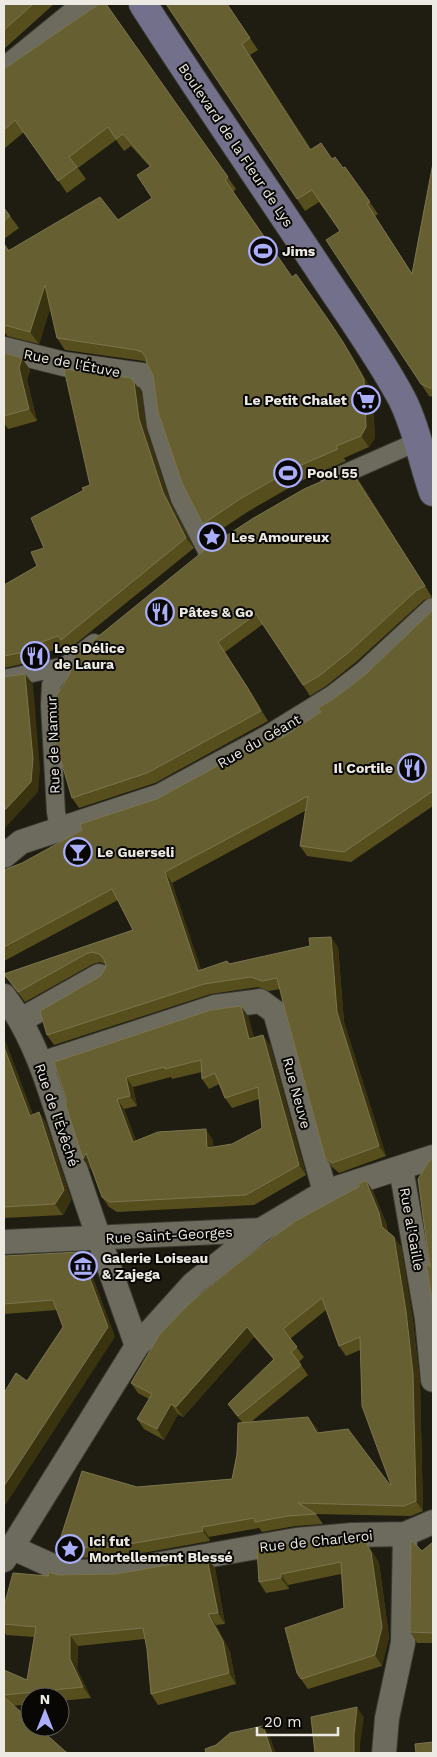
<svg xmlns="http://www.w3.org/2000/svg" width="437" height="1757" viewBox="0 0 437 1757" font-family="'Work Sans',sans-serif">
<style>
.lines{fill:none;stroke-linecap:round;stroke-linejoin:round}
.pedestrian-casing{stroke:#3b3932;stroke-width:20}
.minor-casing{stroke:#3b3932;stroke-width:26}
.secondary-casing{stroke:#3b3932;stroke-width:30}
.pedestrian{stroke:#6d6b5d;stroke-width:18}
.minor{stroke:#6d6b5d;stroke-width:24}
.secondary{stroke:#72708a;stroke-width:28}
.wall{fill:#564f1d;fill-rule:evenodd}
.shaded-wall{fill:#39340f}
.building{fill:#665f32;stroke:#7b754e;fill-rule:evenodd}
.labels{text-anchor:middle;stroke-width:4;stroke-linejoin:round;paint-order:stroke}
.street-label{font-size:14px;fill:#eceae2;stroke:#080704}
.poi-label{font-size:14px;font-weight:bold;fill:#eceae2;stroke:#080704;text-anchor:start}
</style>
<rect width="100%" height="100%" fill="#1f1d11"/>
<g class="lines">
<defs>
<path id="pedestrian" d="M142 375 151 388 156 426 180 499 207 551
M330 480 419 441
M4 679 65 666
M59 829 56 812 50 706 51 685 65 666 94 643"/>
<path id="minor" d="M4 70 85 4
M4 349 64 364 142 375
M4 856 21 842 160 796 269 737 334 697 365 673 433 610
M4 996C39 1042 53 1101 71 1156 92 1219 114 1282 137 1346
M21 1020 99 976
M41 1064 215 1007 260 1001 275 1012 325 1192
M401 1168 427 1319 433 1380
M4 1242 261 1230
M405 1534 433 1522
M13 1548 66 1572 121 1571 296 1540 352 1535 405 1534 403 1643 387 1718 384 1753
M4 1560 137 1346 193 1284 261 1230 325 1192 433 1157"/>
<path id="secondary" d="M143 4C201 95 263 184 323 275 350 316 379 356 402 399 417 429 422 461 433 492"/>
</defs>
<!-- pedestrian casing -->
<use href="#pedestrian" class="pedestrian-casing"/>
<!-- minor casing -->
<use href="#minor" class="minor-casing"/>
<!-- secondary casing -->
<use href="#secondary" class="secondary-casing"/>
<!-- pedestrian -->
<use href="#pedestrian" class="pedestrian"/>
<!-- minor -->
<use href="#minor" class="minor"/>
<!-- secondary -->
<use href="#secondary" class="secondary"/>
</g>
<!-- wall -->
<path class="wall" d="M4 4H54L4 49Z
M106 4 236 189 233 192 292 277 351 354 372 391 375 438 369 447 344 458 346 461 301 481 249 511 211 536 203 524 153 375 147 363 144 361 65 350 57 338 50 308 39 344 7 336 6 334H4V243L9 250 118 220 152 198 150 167 131 146 124 151 116 140 78 168 86 179 67 193 24 132 4 149V69Z
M227 4 258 50 250 55 311 149 332 159 343 168 345 167 378 214 375 216 412 273 433 163V397L429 396 421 384 340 231 319 202 305 211 297 199Z
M4 208 19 228 4 239Z
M4 353 22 358 30 370 27 380 37 421 8 429 4 423Z
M131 378 141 392 146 429 170 502 194 548 68 650 65 646 46 653 31 662 4 668V585L37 566 44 548 83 491 82 488 90 485Z
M358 479 432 597 424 600 356 662 326 686 310 696 263 624 225 652 254 697 268 721 155 783 79 808 72 798Z
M433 610V806L351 862 307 856 300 846 305 811 172 883 201 970 227 961 230 964 338 947 344 1022 386 1156 339 1173 332 1167 325 1157 280 989 269 991 258 987 211 994 54 1045 47 1035 103 973 106 966 105 964 100 962 93 964 25 1002 4 974 133 930 118 900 4 961V870L22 863 157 799 280 739 321 712 335 698 366 674Z
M248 1016 254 1038 270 1045 306 1175 254 1205 117 1212 109 1207 102 1197 91 1167 90 1169 65 1103ZM202 1072V1079L209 1089 219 1084 225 1098 232 1108 259 1099 262 1128 232 1144 213 1147V1140L136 1141 124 1109 137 1106 133 1087 171 1077 172 1079Z
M4 1038 33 1115 39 1112 46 1123 71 1200 63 1215 4 1218Z
M366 1181 373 1191 386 1223 388 1232 394 1237 401 1247 413 1321 420 1384 423 1511 411 1516 316 1514 323 1524 295 1526 262 1532 259 1528 209 1537 210 1541 120 1557 69 1558 65 1557 58 1546 137 1487 232 1479 242 1422 235 1414 228 1404 274 1360 254 1337 183 1417 178 1414 164 1440 144 1429 137 1419 149 1399 138 1393 131 1383 359 1187 357 1184ZM326 1310 339 1346 346 1356 360 1350 391 1485H390L319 1433 316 1427 251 1422 308 1375 299 1362 304 1357 290 1339Z
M4 1256 87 1262 115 1337 27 1381 63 1327 57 1310 4 1314Z
M433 1542V1643H417L410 1632 422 1551Z
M257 1549 373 1553 379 1563 389 1637 382 1666 308 1689 301 1679 344 1608 341 1574 288 1585 289 1589 266 1593 259 1582Z
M207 1558 215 1568 225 1624 216 1625 230 1652 236 1684 158 1705 151 1694 147 1649 145 1639 78 1646 77 1669 91 1698 60 1701V1697H30V1704L13 1706 4 1753V1670L27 1680 34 1637 6 1635 4 1631V1606L48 1576 59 1575 116 1574Z"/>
<!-- shaded-wall -->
<path class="shaded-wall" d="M242 44 250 55 318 161 310 150Z
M45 285 54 297 39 344 30 332Z
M327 318 351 354 372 391 375 438 369 447 361 436Z
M22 358 30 370 27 380 37 421 29 409 19 368Z
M134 382 141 392 146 429 170 502 194 548 186 538 163 492 139 419Z
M350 469 358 479 432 597 425 586Z
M225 652 254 697 268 721 261 711Z
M25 674 33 684 40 769 38 792 4 829V811Z
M165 872 172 883 205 981 198 971Z
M331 937 338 947 344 1022 386 1156 379 1146 337 1012Z
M241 1006 248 1016 257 1049 249 1039Z
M263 1035 270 1045 306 1175 299 1165Z
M4 1038 37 1126 30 1116 4 1047Z
M126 1077 133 1087 137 1106 130 1096Z
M117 1099 124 1109 140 1152 133 1142Z
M39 1112 46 1123 71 1200 63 1215 55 1204Z
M206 1129 213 1140 214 1158 207 1148Z
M86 1153 93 1163 90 1169 83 1159Z
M366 1181 373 1191 386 1223 389 1237 382 1227Z
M394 1237 401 1247 413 1321 420 1384 423 1511 416 1501Z
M80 1252 87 1262 115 1337 4 1507V1486L108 1327Z
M247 1327 254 1337 183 1417 176 1407Z
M171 1404 178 1414 164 1440 157 1429Z
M308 1417 316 1427 324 1443 317 1433Z
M202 1527 209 1537 210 1541 203 1531Z
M366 1543 373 1553 379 1563 389 1637 382 1666 375 1655Z
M207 1558 215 1568 225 1624 218 1613Z
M281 1574 288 1585 289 1589 281 1578Z
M208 1614 216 1625 230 1652 236 1684 229 1673Z
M70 1635 78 1646 77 1669 91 1698 83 1687 70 1659Z
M357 1707 364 1717 360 1744V1753H354V1735Z
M263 1726 270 1737 276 1753H272Z"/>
<!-- building -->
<path class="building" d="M4 4H33L4 30Z
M99 4H106L228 177 225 180 292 277 296 274 327 318 343 342 364 379 366 427 361 436 336 446 338 449 292 469 240 499 203 524 182 483 158 412 153 375 147 364 146 358 142 352 136 350 57 338 45 285 30 332 4 325V244L8 251 100 197 118 220 152 198 137 175 151 166 123 134 116 139 108 127 69 157 77 167 58 181 15 120 4 130V69Z
M166 4H227L250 38 242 44 310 150 321 143 332 159 335 157 343 168 345 167 370 202 367 204 412 274 433 163V388H430L421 384 326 240 340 231 312 190 297 199Z
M4 208 10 216 4 221Z
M4 353 22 358 19 368 29 409 4 416Z
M64 369 131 378 134 382 139 419 163 492 186 538 61 640 58 636 39 643 24 652 4 656V585L37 566 31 552 44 548 31 518 84 490 82 488 90 485Z
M350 469 425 586 417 590 349 652 319 676 303 685 256 614 218 642 247 687 261 711 147 773 72 798 56 744 54 700 69 675 76 658 74 656 206 549 252 519 304 489Z
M433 610V791L344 852 300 846 308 796 165 872 198 971 227 961 229 964 310 946 309 938 331 937 337 1012 379 1146 332 1163 325 1157 286 1014 277 978 262 981 251 977 204 984 47 1035 40 1011 99 977 103 973 106 966 104 959 99 954 92 952 86 954 18 992 4 974 133 930 112 889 4 947V870L22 863 82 830 80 824 157 799 274 735 280 739 321 712 318 708 335 698 366 674Z
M25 674 33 759 31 782 4 811V677Z
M241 1006 249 1039 263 1035 299 1165 246 1195 110 1202 102 1197 86 1153 83 1159 65 1103 67 1102 54 1062 211 1010ZM201 1060 202 1079 215 1073 225 1098 258 1087 262 1128 232 1144 207 1148 206 1129 158 1132 133 1142 117 1099 130 1096 126 1077 164 1067 165 1069Z
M4 1047 30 1116 39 1112 64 1190 55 1204 4 1207Z
M433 1159V1304L426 1264 430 1267 418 1179 429 1161Z
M366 1181 379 1213 382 1227 394 1237 406 1311 413 1374 416 1501 404 1506 298 1503 316 1514 288 1516 255 1522 254 1518 202 1527 203 1531 113 1547 62 1548 58 1546 82 1471 137 1487 232 1479 237 1455 238 1423 308 1417 317 1433 348 1429 390 1485H391L362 1406 360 1337 339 1346 322 1298 283 1329 297 1347 291 1352 301 1365 238 1416 228 1404 274 1359 247 1327 176 1407 171 1404 157 1429 137 1419 152 1394 131 1383 160 1334 189 1304 236 1265 294 1222 360 1186 357 1184Z
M80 1252 108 1327 4 1486V1393L16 1373 27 1381 63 1327 53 1300 4 1304V1256Z
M345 1538H358L366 1543 371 1552 382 1627 375 1655 301 1679 297 1673 285 1628 344 1608 341 1562 281 1574V1578L259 1582 257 1549 290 1543Z
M411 1540 422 1551 433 1542V1561H432L433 1563V1633L410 1632Z
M207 1558 218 1613 208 1614 223 1641 229 1673 151 1694 147 1649 143 1628 70 1635V1659L83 1687 4 1695V1670L27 1680 36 1627 4 1624V1606L13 1573 48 1576 49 1572 59 1575 116 1574Z
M4 1697 30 1720V1727H38L66 1752 70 1753H4Z
M357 1707 354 1735V1753H315L311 1717Z
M263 1726 272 1753H206L205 1749 216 1745 230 1733Z
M433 1742V1753H416L415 1744Z"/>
<!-- icons -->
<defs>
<symbol id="stadium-ring" viewBox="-11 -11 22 22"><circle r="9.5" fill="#080704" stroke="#abaffb" stroke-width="1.5"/><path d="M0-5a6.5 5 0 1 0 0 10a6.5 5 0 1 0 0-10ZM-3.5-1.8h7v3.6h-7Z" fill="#abaffb"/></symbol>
<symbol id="supermarket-ring" viewBox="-11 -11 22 22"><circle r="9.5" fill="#080704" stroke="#abaffb" stroke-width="1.5"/><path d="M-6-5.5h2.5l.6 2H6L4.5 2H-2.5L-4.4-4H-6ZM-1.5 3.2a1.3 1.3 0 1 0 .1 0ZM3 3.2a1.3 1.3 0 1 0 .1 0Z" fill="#abaffb"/></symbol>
<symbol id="sight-ring" viewBox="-11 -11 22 22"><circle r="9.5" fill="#080704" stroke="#abaffb" stroke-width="1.5"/><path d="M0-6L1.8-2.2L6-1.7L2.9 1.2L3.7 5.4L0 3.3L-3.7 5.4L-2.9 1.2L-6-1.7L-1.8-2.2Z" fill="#abaffb"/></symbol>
<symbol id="restaurant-ring" viewBox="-11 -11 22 22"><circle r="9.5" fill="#080704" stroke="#abaffb" stroke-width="1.5"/><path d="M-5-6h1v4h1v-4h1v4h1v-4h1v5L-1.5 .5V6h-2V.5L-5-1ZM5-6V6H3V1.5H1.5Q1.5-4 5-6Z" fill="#abaffb"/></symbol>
<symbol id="bar-ring" viewBox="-11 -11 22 22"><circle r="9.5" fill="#080704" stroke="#abaffb" stroke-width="1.5"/><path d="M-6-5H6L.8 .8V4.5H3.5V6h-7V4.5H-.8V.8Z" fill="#abaffb"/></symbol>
<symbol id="museum-ring" viewBox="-11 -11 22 22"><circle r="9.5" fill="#080704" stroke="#abaffb" stroke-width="1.5"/><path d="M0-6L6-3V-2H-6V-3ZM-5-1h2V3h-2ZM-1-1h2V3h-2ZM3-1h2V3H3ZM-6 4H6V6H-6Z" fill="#abaffb"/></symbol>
</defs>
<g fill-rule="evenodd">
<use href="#stadium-ring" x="247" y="235" width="32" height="32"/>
<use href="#supermarket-ring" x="350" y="384" width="32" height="32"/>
<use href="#stadium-ring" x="272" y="457" width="32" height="32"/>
<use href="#sight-ring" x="196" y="521" width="32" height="32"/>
<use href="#restaurant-ring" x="144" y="596" width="32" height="32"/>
<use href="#restaurant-ring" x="19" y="640" width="32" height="32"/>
<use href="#restaurant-ring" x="396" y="752" width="32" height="32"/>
<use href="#bar-ring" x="62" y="836" width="32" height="32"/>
<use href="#museum-ring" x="67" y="1250" width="32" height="32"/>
<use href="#sight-ring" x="54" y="1533" width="32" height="32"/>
</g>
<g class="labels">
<!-- street labels -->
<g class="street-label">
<text transform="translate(236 145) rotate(56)" y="5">Boulevard de la Fleur de Lys</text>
<text transform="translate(72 363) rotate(11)" y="5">Rue de l'Étuve</text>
<text transform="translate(259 741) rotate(-30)" y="5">Rue du Géant</text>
<text transform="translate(53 745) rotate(-92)" y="5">Rue de Namur</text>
<text transform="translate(297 1093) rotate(75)" y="5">Rue Neuve</text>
<text transform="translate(57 1115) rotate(71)" y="5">Rue de l'Évêché</text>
<text transform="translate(412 1229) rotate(80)" y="5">Rue al'Gaille</text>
<text transform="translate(169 1235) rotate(-3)" y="5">Rue Saint-Georges</text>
<text transform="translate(316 1541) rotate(-6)" y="5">Rue de Charleroi</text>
</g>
<!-- poi labels -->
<g class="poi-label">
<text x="282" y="256">Jims</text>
<text x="347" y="405" text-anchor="end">Le Petit Chalet</text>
<text x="307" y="478">Pool 55</text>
<text x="231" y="542">Les Amoureux</text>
<text x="179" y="617">Pâtes &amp; Go</text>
<text x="54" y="653">Les Délice<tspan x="54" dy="16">de Laura</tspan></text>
<text x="393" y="773" text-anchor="end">Il Cortile</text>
<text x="97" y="857">Le Guerseli</text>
<text x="102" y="1263">Galerie Loiseau<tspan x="102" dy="16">&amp; Zajega</tspan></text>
<text x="89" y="1546">Ici fut<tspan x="89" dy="16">Mortellement Blessé</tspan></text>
</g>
</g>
<!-- border -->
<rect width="437" height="1757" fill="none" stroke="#eceae2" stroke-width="10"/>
<!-- north arrow -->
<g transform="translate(45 1712)"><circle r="24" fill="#080704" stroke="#63625d"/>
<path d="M0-4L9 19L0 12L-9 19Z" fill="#abaffb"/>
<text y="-8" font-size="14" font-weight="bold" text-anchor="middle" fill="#eceae2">N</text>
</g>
<!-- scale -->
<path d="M257 1727v8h81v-8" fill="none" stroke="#eceae2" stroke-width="2.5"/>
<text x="264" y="1727" font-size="15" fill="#eceae2" stroke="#080704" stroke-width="4" paint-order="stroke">20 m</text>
</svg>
